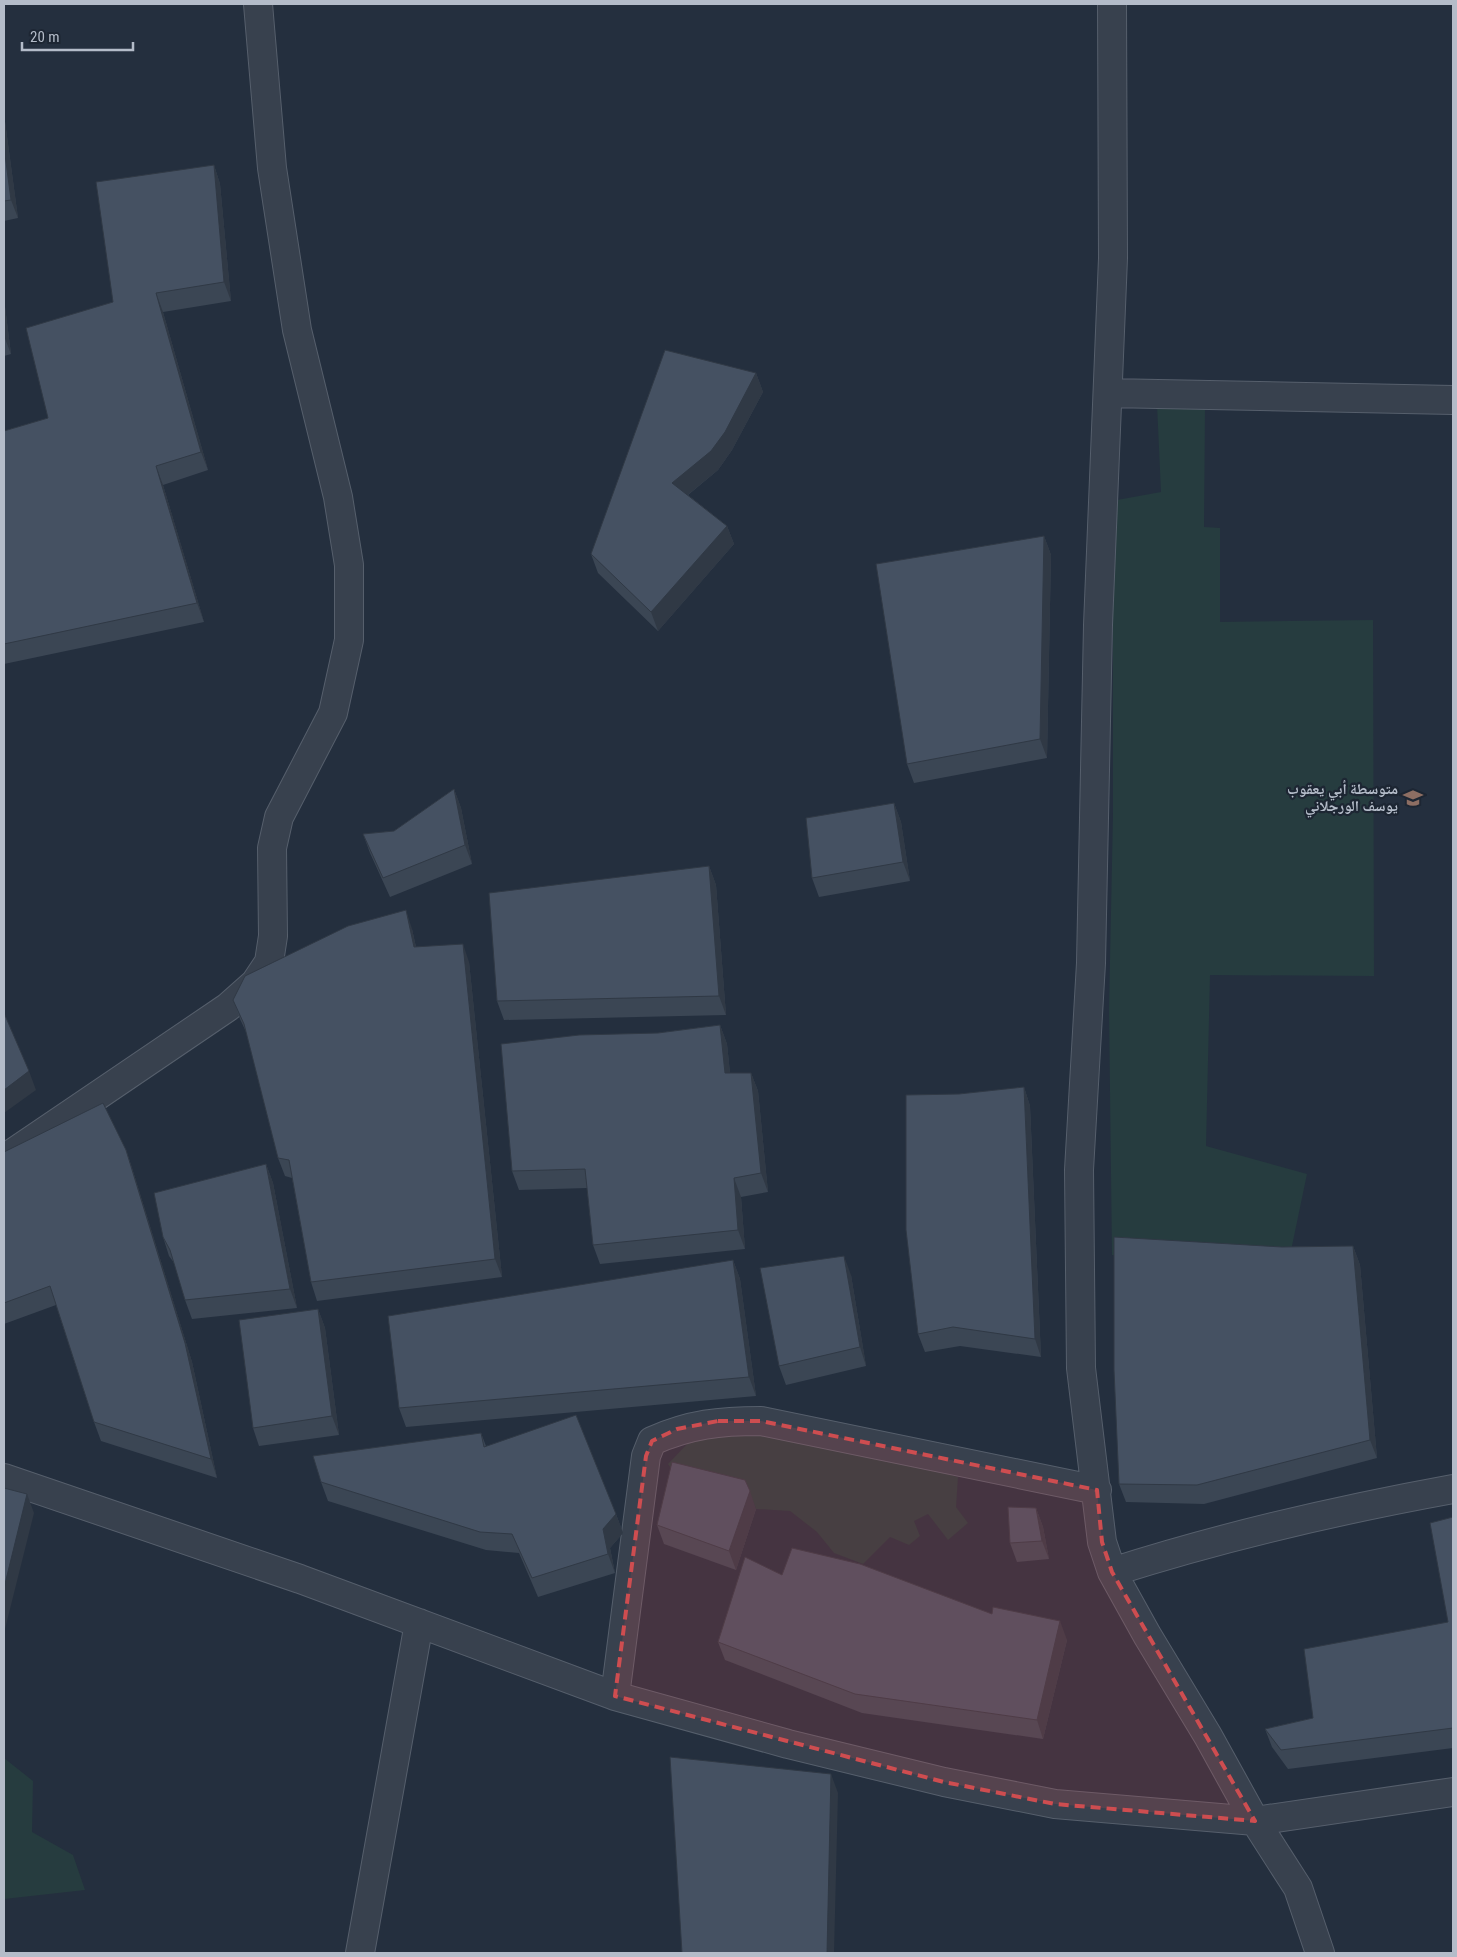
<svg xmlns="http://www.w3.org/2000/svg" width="1457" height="1957" viewBox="0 0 1457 1957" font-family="'Roboto Condensed','Noto Naskh Arabic',sans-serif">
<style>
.green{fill:#263c3f}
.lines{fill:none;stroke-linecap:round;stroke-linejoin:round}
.minor-casing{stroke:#565f6c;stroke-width:30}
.minor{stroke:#38414e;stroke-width:28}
.wall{fill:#3b4654}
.shaded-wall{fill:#303945}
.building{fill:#455162;stroke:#303945}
.marked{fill:#ce4d50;fill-opacity:0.2;stroke:#ce4d50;stroke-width:4;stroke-dasharray:10 6;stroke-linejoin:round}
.labels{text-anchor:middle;stroke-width:4.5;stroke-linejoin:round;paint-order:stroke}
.poi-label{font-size:15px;font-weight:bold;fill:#b4bcc9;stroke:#1d2633;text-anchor:end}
</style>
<rect width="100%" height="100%" fill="#242f3e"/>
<!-- green -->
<path class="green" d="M1157 404 1205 408 1204 527 1220 528V622L1373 620 1374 976 1210 975 1206 1146 1307 1174 1288 1265 1112 1255 1109 1009 1113 813V569L1117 500 1161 492Z
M708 1422 898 1459 958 1477 956 1507 968 1523 948 1540 928 1514 914 1521 920 1536 909 1545 890 1537 863 1564 834 1553 817 1532 790 1511 756 1509 752 1499 679 1480 668 1464Z
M4 1758 33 1781 32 1832 73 1855 85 1890 4 1899Z"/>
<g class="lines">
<defs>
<path id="minor" d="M1112 4 1113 258 1098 625 1091 963 1079 1170 1081 1368 1102 1542 1112 1572 1147 1635 1208 1736 1255 1821 1298 1888 1320 1953
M1108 393 1453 400
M4 1159 228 1007 255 983 269 962 273 936 272 848 279 817 333 713 349 640V565L338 497 297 330 272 168 258 4
M4 1478 300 1579 615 1696 788 1744 944 1782 1055 1804 1255 1821 1453 1792
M1112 1572C1224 1536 1338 1510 1453 1489
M615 1696 646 1456 652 1441C690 1424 720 1421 761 1421L1097 1490
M360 1953 419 1623"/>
</defs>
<!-- minor casing -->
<use href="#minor" class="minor-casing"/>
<!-- minor -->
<use href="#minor" class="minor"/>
</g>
<!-- wall -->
<path class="wall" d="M4 114 18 218 4 221Z
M214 165 220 184 231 301 163 312 208 470 163 485 204 622 4 664V431L48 418 113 302Z
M4 299 11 354 4 356Z
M756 373 763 392 732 450 718 470 688 495 727 526 734 544 658 631 598 573 591 554Z
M1044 536 1051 555 1047 758 914 783 907 764Z
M454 789 461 808 472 864 390 897 370 853 363 834 394 831Z
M894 803 901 822 910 881 819 897 812 878Z
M709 866 716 885 726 1015 504 1020 497 1001Z
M412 929 416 947 469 962 502 1277 317 1301 311 1282 292 1178 285 1176 278 1158 247 1034 240 1019 233 1000Z
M720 1025 727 1044 730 1073H751L758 1091 768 1192 741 1197 745 1249 600 1264 593 1245 587 1188 519 1190 512 1171 658 1033Z
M1024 1087 1030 1106 1041 1357 960 1346 925 1352 918 1334 959 1094Z
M126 1150 132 1168 192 1362 217 1478 101 1441 94 1422 56 1305 4 1324V1152Z
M266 1164 273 1183 297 1308 192 1319 185 1300 175 1264 169 1256 163 1237Z
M1353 1246 1360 1265 1377 1458 1204 1504 1126 1502 1119 1484 1282 1247Z
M733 1260 740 1279 756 1396 406 1427 399 1408Z
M851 1275 866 1366 786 1385 779 1366Z
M318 1309 325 1328 339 1435 259 1446 253 1428Z
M481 1433 486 1446 616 1514 623 1533 610 1548 615 1573 538 1597 519 1553 486 1550 328 1501 321 1482Z
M1036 1508 1043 1527 1049 1559 1017 1562 1010 1543Z
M756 1509 736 1570 664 1544 657 1525Z
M1453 1517V1748L1288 1769 1272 1747 1265 1729 1313 1718 1448 1622Z
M992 1614 1067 1640 1043 1739 862 1713 725 1660 718 1642Z"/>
<!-- shaded-wall -->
<path class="shaded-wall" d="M4 114 18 218 11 200 4 147Z
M214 165 220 184 231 301 224 282Z
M156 293 163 312 208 470 201 452Z
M4 299 11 354 4 336Z
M756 373 763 392 732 450 718 470 679 502 672 483Z
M156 466 163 485 204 622 197 603Z
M727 526 734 544 658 631 651 612Z
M1044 536 1051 555 1047 758 1040 739Z
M454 789 461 808 472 864 465 845Z
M894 803 901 822 910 881 903 862Z
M709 866 716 885 726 1015 719 996Z
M406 910 412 929 420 966 414 947Z
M463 944 469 962 502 1277 495 1259Z
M720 1025 727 1044 732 1092 725 1073Z
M29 1071 36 1090 4 1113V1090Z
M751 1073 758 1091 768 1192 761 1173Z
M1024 1087 1030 1106 1041 1357 1035 1339Z
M126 1150 132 1168 192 1362 217 1478 211 1459Z
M266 1164 273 1183 297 1308 290 1289Z
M734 1178 741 1197 745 1249 738 1230Z
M1353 1246 1360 1265 1377 1458 1370 1440Z
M844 1256 851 1275 866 1366 860 1347Z
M733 1260 740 1279 756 1396 749 1377Z
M318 1309 325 1328 339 1435 332 1416Z
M750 1491 756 1509 736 1570 729 1551Z
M27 1494 34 1513 4 1633V1588Z
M1036 1508 1043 1527 1049 1559 1042 1541Z
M616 1514 623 1533 610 1548 615 1573 608 1554 603 1529Z
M1060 1621 1067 1640 1043 1739 1037 1720Z
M831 1774 838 1793 834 1953H827Z"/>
<!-- building -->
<path class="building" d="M4 147 11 200 4 201Z
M214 165 224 282 156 293 201 452 156 466 197 603 4 644V431L48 418 26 328 113 302 96 182Z
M665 350 756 373 725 432 711 451 672 483 727 526 651 612 591 554Z
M1044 536 1040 739 907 764 876 564Z
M454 789 465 845 383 878 363 834 394 831Z
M894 803 903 862 812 878 806 818Z
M709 866 719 996 497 1001 489 893Z
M406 910 414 947 463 944 495 1259 311 1282 289 1160 278 1158 244 1024 233 1000 245 976 348 926Z
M4 1013 29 1071 4 1090Z
M720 1025 725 1073H751L761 1173 734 1178 738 1230 593 1245 585 1169 512 1171 501 1044 579 1035 658 1033Z
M1024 1087 1035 1339 953 1327 918 1334 906 1230V1095L959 1094Z
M103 1103 126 1150 185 1343 211 1459 94 1422 50 1286 4 1303V1152L8 1150Z
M266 1164 290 1289 185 1300 170 1250 163 1237 154 1193Z
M1114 1237 1282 1247 1353 1246 1370 1440 1197 1485 1119 1484 1114 1370Z
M844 1256 860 1347 779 1366 760 1268Z
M733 1260 749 1377 399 1408 388 1316Z
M318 1309 332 1416 253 1428 239 1320Z
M576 1415 616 1514 603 1529 608 1554 532 1578 512 1534 480 1532 321 1482 313 1456 481 1433 484 1447Z
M672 1462 745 1480 750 1491 729 1551 657 1525Z
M4 1488 27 1494 4 1588Z
M1008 1507 1036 1508 1042 1541 1010 1543Z
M1453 1517V1728L1281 1750 1265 1729 1313 1718 1304 1649 1448 1622 1430 1523Z
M792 1548 860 1564 992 1614 993 1607 1060 1621 1037 1720 855 1694 718 1642 745 1557 782 1575Z
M670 1757 831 1774 827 1953H682Z"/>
<!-- marked area -->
<path class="marked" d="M718 1421H761L1097 1490 1102 1542 1112 1572 1255 1821 1055 1804 944 1782 615 1696 646 1456 652 1441 677 1429Z"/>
<!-- icons -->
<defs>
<symbol id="school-bare" viewBox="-9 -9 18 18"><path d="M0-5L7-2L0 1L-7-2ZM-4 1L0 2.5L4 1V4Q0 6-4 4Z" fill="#8d6e63" stroke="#1d2633" stroke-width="2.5" paint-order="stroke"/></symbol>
</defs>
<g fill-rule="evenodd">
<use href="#school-bare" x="1399" y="784" width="28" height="28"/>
</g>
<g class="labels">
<!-- poi labels -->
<g class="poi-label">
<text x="1398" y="794">متوسطة أبي يعقوب<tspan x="1398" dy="17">يوسف الورجلاني</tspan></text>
</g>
</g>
<!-- border -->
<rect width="1457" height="1957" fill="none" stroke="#b4bcc9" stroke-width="10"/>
<!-- scale -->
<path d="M22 42v8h111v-8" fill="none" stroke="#b4bcc9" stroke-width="2.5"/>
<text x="30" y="42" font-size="15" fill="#b4bcc9" stroke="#1d2633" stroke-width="4" paint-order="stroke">20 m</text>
</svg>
